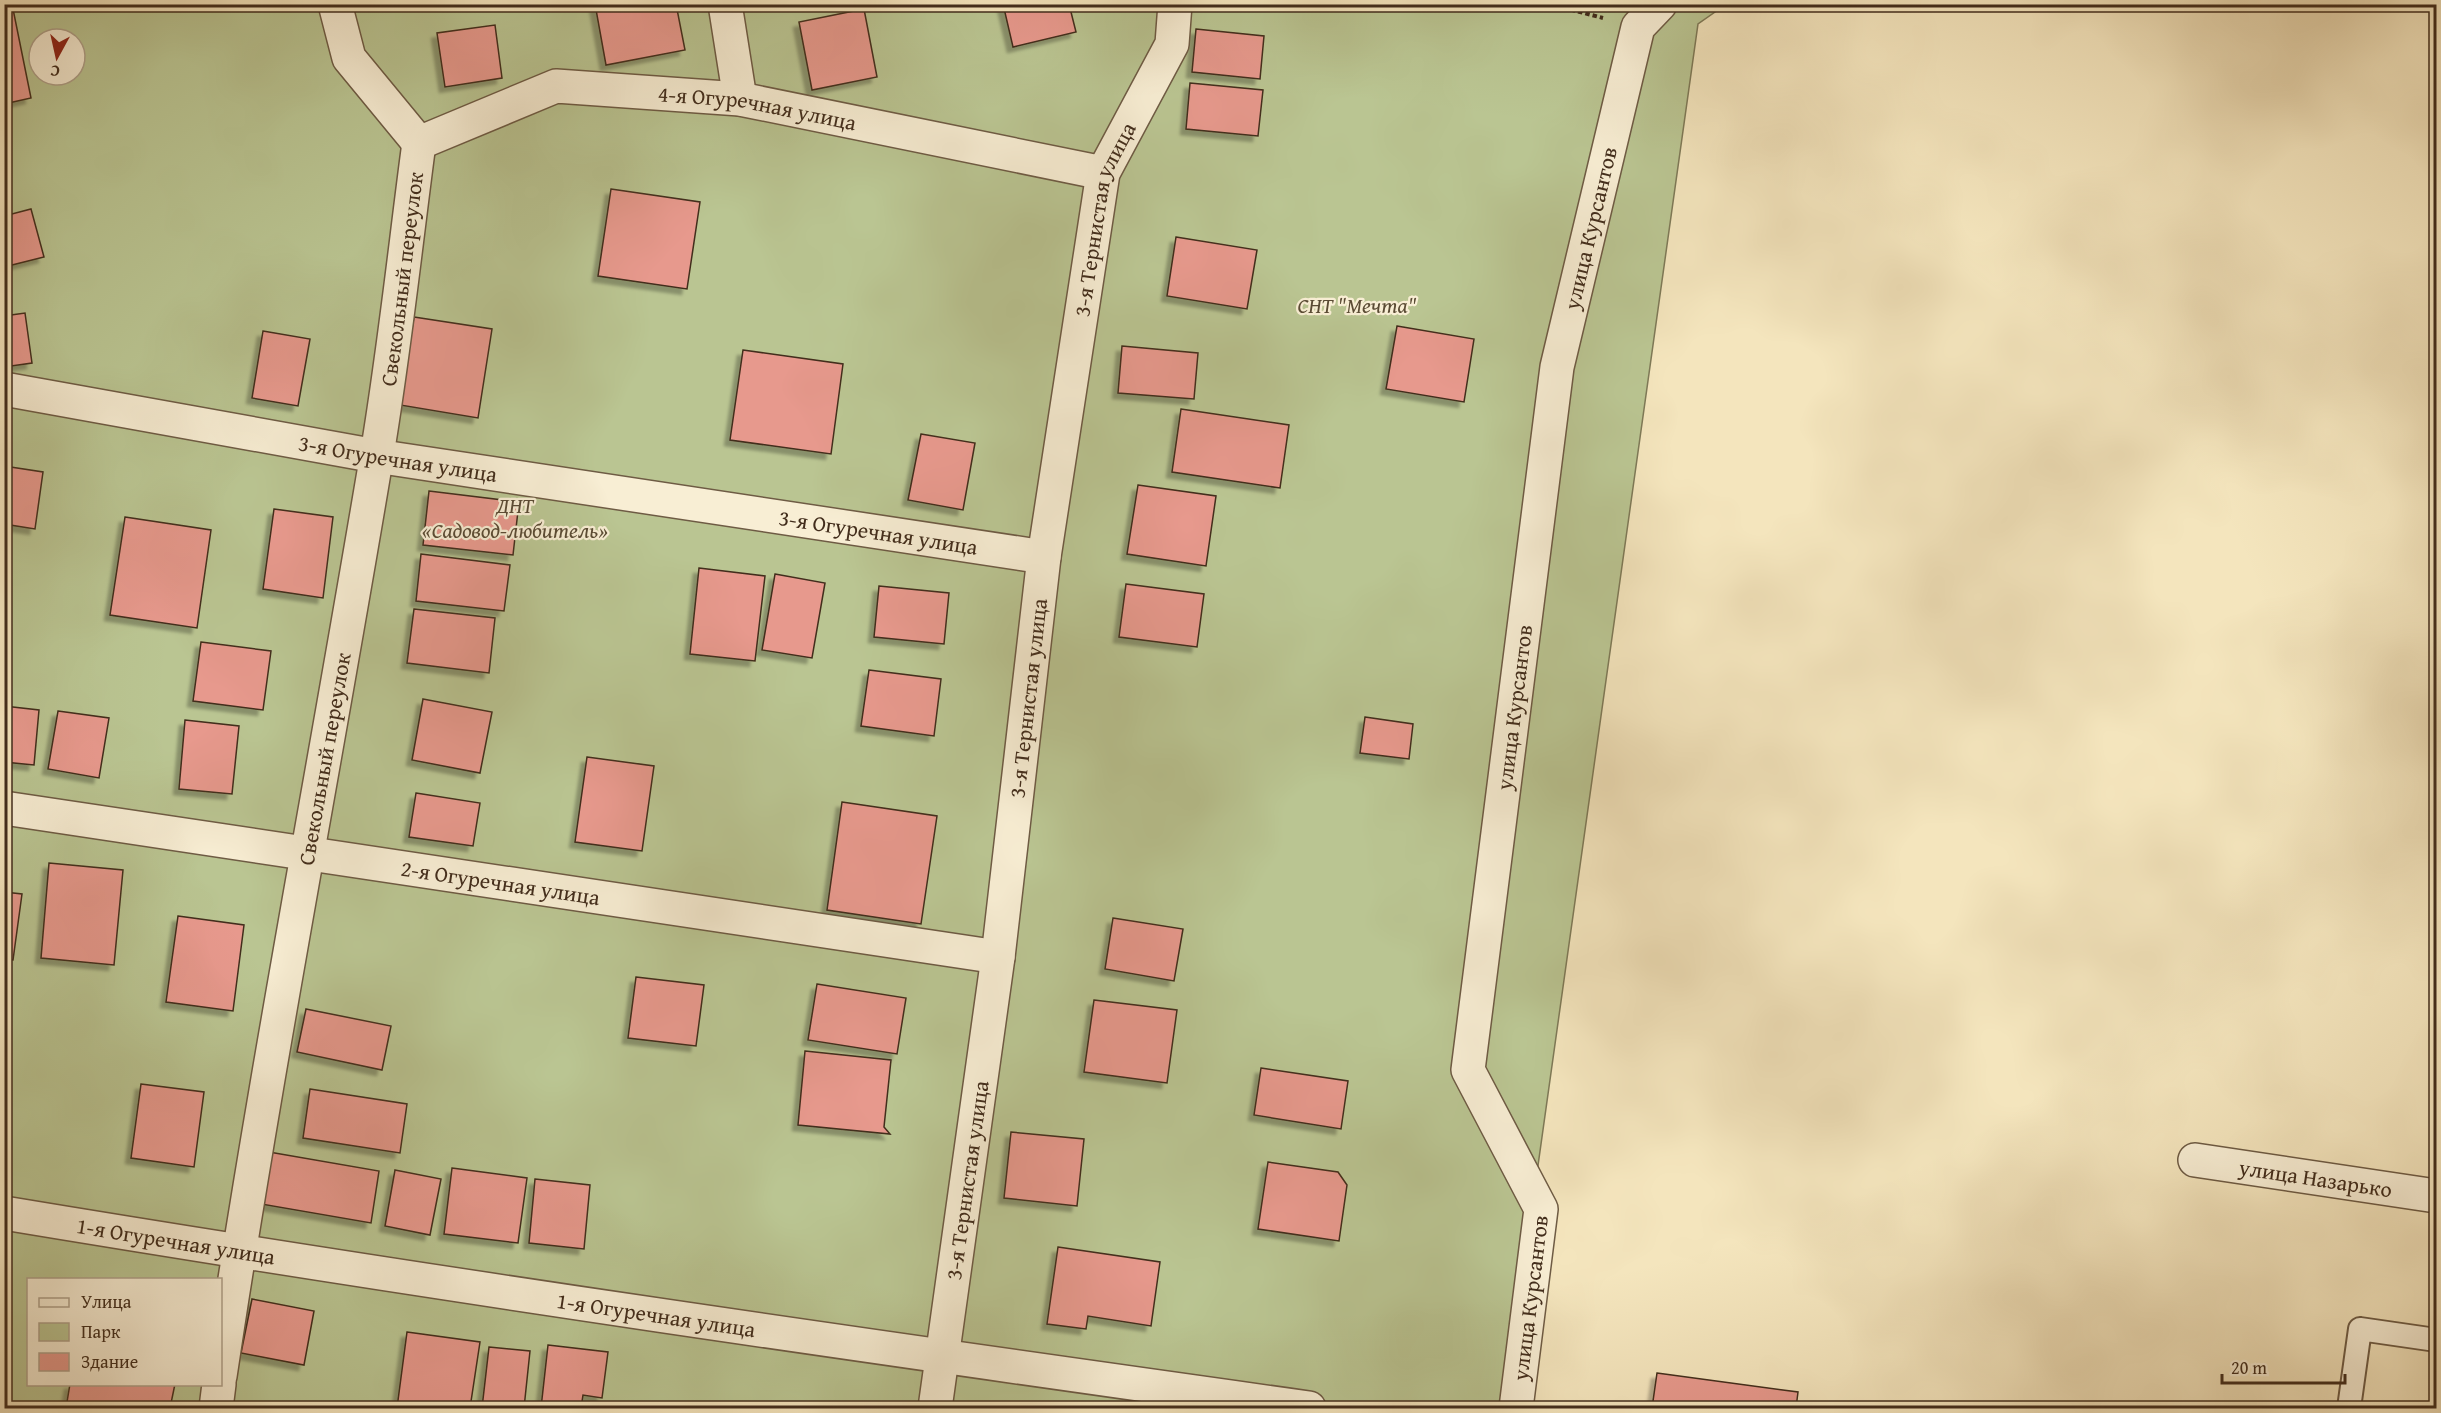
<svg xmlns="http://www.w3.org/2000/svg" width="2441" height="1413" viewBox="0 0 2441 1413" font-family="'Gentium Book Plus',serif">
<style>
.green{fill:#bac592;stroke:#7e7957;stroke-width:1.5;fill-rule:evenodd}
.building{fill:#e7998d;stroke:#422d1c;stroke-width:1.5;filter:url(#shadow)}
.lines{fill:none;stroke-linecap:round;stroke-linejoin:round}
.service-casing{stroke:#6e5b44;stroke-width:26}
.minor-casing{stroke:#6e5b44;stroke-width:36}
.path{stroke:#422d1c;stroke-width:4;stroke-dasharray:4.5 3;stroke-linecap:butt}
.service{stroke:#f8eed4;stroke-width:22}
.minor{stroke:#f8eed4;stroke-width:33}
.labels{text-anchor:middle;stroke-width:4.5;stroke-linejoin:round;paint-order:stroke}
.street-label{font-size:22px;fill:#422d1c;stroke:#f8eed4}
.park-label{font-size:22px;font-style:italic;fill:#5a4b34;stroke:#f8eed4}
</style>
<defs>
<filter id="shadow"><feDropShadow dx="-5.5" dy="5.5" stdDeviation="1.5" flood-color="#0004"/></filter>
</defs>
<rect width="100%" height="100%" fill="#f4e5bd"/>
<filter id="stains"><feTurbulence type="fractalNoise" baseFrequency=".00333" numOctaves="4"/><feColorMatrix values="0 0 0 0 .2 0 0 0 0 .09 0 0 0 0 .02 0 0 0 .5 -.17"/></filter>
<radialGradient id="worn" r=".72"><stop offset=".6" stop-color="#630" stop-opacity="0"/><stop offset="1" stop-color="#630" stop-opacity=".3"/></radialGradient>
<!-- green -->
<path class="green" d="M5 5H1725L1698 24 1504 1408H5ZM39 39H75V75H39ZM28 1280H220V1384H28Z"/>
<!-- building -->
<path class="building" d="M4 4H12L31 98 4 104Z
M595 4H676L685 50 606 65Z
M1003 4H1069L1076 32 1013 47Z
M864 9 877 77 812 90 799 22Z
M495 25 502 78 445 87 437 33Z
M1196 29 1264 36 1260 79 1192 72Z
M1190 83 1263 90 1258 136 1186 129Z
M611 189 700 202 687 289 598 276Z
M31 209 44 257 4 267V216Z
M1176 237 1257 250 1247 309 1167 296Z
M25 313 32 363 4 367V316Z
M414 317 492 329 478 418 400 405Z
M1397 326 1474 339 1464 402 1386 389Z
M263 331 310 339 298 406 252 398Z
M1122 346 1198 353 1194 399 1118 393Z
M743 350 843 364 831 454 730 440Z
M1181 409 1289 425 1280 488 1172 472Z
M921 434 975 443 963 510 908 500Z
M4 466 43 472 35 529 4 524Z
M1138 485 1216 496 1206 566 1127 554Z
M429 491 519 502 513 555 423 545Z
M274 509 333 517 323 598 263 589Z
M125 517 211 530 197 628 110 615Z
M421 554 510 565 504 611 416 601Z
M699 568 765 576 755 661 690 654Z
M775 574 825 583 812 658 762 650Z
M1126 584 1204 594 1197 647 1119 637Z
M879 586 949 593 944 644 874 637Z
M414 609 495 618 489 673 407 663Z
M201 642 271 651 263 710 193 701Z
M869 670 941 679 934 736 861 726Z
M423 699 492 712 480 773 412 760Z
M4 706 39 710 34 765 4 762Z
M58 711 109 718 99 778 48 769Z
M1365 717 1413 724 1409 759 1360 753Z
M185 720 239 726 232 794 179 789Z
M587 757 654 766 642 851 575 842Z
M416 793 480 803 473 846 409 837Z
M842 802 937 816 921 924 827 910Z
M49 863 123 870 114 965 41 958Z
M4 892 22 894 13 960 4 959Z
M178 916 244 925 233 1011 166 1002Z
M1113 918 1183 929 1174 981 1105 969Z
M636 977 704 985 696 1046 628 1038Z
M817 984 906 998 897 1054 808 1040Z
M1094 1000 1177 1010 1167 1083 1084 1072Z
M306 1009 391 1026 382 1070 297 1052Z
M805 1051 891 1060 884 1127 890 1134 798 1125Z
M1261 1068 1348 1081 1341 1129 1254 1115Z
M141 1084 204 1092 194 1167 131 1158Z
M310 1089 407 1104 400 1153 303 1138Z
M1011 1132 1084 1139 1077 1206 1004 1198Z
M269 1152 379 1171 371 1223 261 1204Z
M1268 1162 1338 1172 1347 1185 1339 1241 1258 1229Z
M452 1168 527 1178 518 1243 444 1234Z
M395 1170 441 1179 430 1235 385 1226Z
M535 1179 590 1185 584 1249 529 1243Z
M1058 1247 1160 1262 1151 1326 1088 1316 1086 1329 1047 1324Z
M252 1299 314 1311 304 1365 241 1353Z
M407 1332 480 1342 470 1408H397Z
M548 1345 608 1352 602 1398 583 1395 581 1408H541Z
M489 1347 530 1351 524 1408H482Z
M1657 1373 1798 1392 1796 1408H1652Z
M70 1384H175L170 1408H66Z"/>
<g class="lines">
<defs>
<path id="service" d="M2349 1408 2360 1329 2436 1340"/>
<g id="minor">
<path d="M335 4 349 58 419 143"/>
<path d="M725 4 740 99"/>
<path id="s1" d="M419 143 556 86 740 99 1103 173"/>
<path id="s2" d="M4 389 376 456 1044 557"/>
<path id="s3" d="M4 808 998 957"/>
<path id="s4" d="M2195 1160 2436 1196"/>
<path id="s5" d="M4 1213C438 1285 873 1347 1309 1408"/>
<path id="s6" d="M220 1376C266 1069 325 765 376 460 394 355 405 248 419 143"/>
<path d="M216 1408 219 1384"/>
<path id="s7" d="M935 1408 998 957 1044 557 1103 173 1172 44 1175 4"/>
<path id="s8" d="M1516 1408 1541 1209 1468 1070 1557 367 1638 27 1660 4"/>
</g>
</defs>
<!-- service casing -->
<use href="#service" class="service-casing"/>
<!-- minor casing -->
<use href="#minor" class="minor-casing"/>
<!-- path -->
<path class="path" d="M1549 4 1603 18"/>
<!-- service -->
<use href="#service" class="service"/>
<!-- minor -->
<use href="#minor" class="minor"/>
</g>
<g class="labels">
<!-- street labels -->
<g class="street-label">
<text dy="8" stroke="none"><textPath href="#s1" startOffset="351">4-я Огуречная улица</textPath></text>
<text dy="8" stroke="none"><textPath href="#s7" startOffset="1202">3-я Тернистая улица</textPath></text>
<text dy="8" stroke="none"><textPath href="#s8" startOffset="1209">улица Курсантов</textPath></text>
<text dy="8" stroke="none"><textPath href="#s6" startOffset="1112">Свекольный переулок</textPath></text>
<text dy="8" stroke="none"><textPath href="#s2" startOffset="400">3-я Огуречная улица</textPath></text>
<text dy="8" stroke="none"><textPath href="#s2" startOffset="886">3-я Огуречная улица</textPath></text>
<text dy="8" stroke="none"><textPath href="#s7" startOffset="716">3-я Тернистая улица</textPath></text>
<text dy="8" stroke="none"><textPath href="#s8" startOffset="723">улица Курсантов</textPath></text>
<text dy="8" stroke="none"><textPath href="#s6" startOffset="626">Свекольный переулок</textPath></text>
<text dy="8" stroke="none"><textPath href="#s3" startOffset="502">2-я Огуречная улица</textPath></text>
<text dy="8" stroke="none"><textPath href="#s4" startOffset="122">улица Назарько</textPath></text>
<text dy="8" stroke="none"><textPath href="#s7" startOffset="230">3-я Тернистая улица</textPath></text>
<text dy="8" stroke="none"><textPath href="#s5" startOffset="174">1-я Огуречная улица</textPath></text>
<text dy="8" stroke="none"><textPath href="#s8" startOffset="111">улица Курсантов</textPath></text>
<text dy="8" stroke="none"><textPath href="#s5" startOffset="660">1-я Огуречная улица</textPath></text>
</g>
<!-- park labels -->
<g class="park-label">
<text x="1357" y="313">СНТ "Мечта"</text>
<text x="515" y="513">ДНТ<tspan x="515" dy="25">«Садовод-любитель»</tspan></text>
</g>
</g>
<!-- margin -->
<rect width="2441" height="1413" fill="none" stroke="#f4e5bd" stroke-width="24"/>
<rect x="6" y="6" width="2429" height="1401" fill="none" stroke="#422d1c" stroke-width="3"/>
<rect x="12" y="12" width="2417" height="1389" fill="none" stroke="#422d1c" stroke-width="1.5"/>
<!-- legend -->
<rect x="27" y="1278" width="195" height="108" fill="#f8eed4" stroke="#afa18a" stroke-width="1.5"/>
<rect x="39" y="1298" width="30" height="9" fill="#f8eed4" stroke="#afa18a" stroke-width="1.5"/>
<text x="81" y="1308" font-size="18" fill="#422d1c">Улица</text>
<rect x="39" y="1323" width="30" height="18" fill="#bac592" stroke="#afa18a" stroke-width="1.5"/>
<text x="81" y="1338" font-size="18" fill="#422d1c">Парк</text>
<rect x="39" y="1353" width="30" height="18" fill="#e7998d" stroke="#afa18a" stroke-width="1.5"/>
<text x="81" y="1368" font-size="18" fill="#422d1c">Здание</text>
<!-- north arrow -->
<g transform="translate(57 57) rotate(188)"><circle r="28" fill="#f8eed4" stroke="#afa18a" stroke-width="1.5"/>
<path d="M0-4.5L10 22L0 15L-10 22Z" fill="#8f2418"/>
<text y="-9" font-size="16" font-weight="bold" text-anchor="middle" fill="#422d1c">С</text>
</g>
<!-- scale -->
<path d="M2222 1374v9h123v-9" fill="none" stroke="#422d1c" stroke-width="3"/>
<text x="2231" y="1374" font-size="18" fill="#422d1c" stroke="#f8eed4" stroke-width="4.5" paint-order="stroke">20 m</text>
<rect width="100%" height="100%" filter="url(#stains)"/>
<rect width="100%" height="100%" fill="url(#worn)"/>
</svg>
